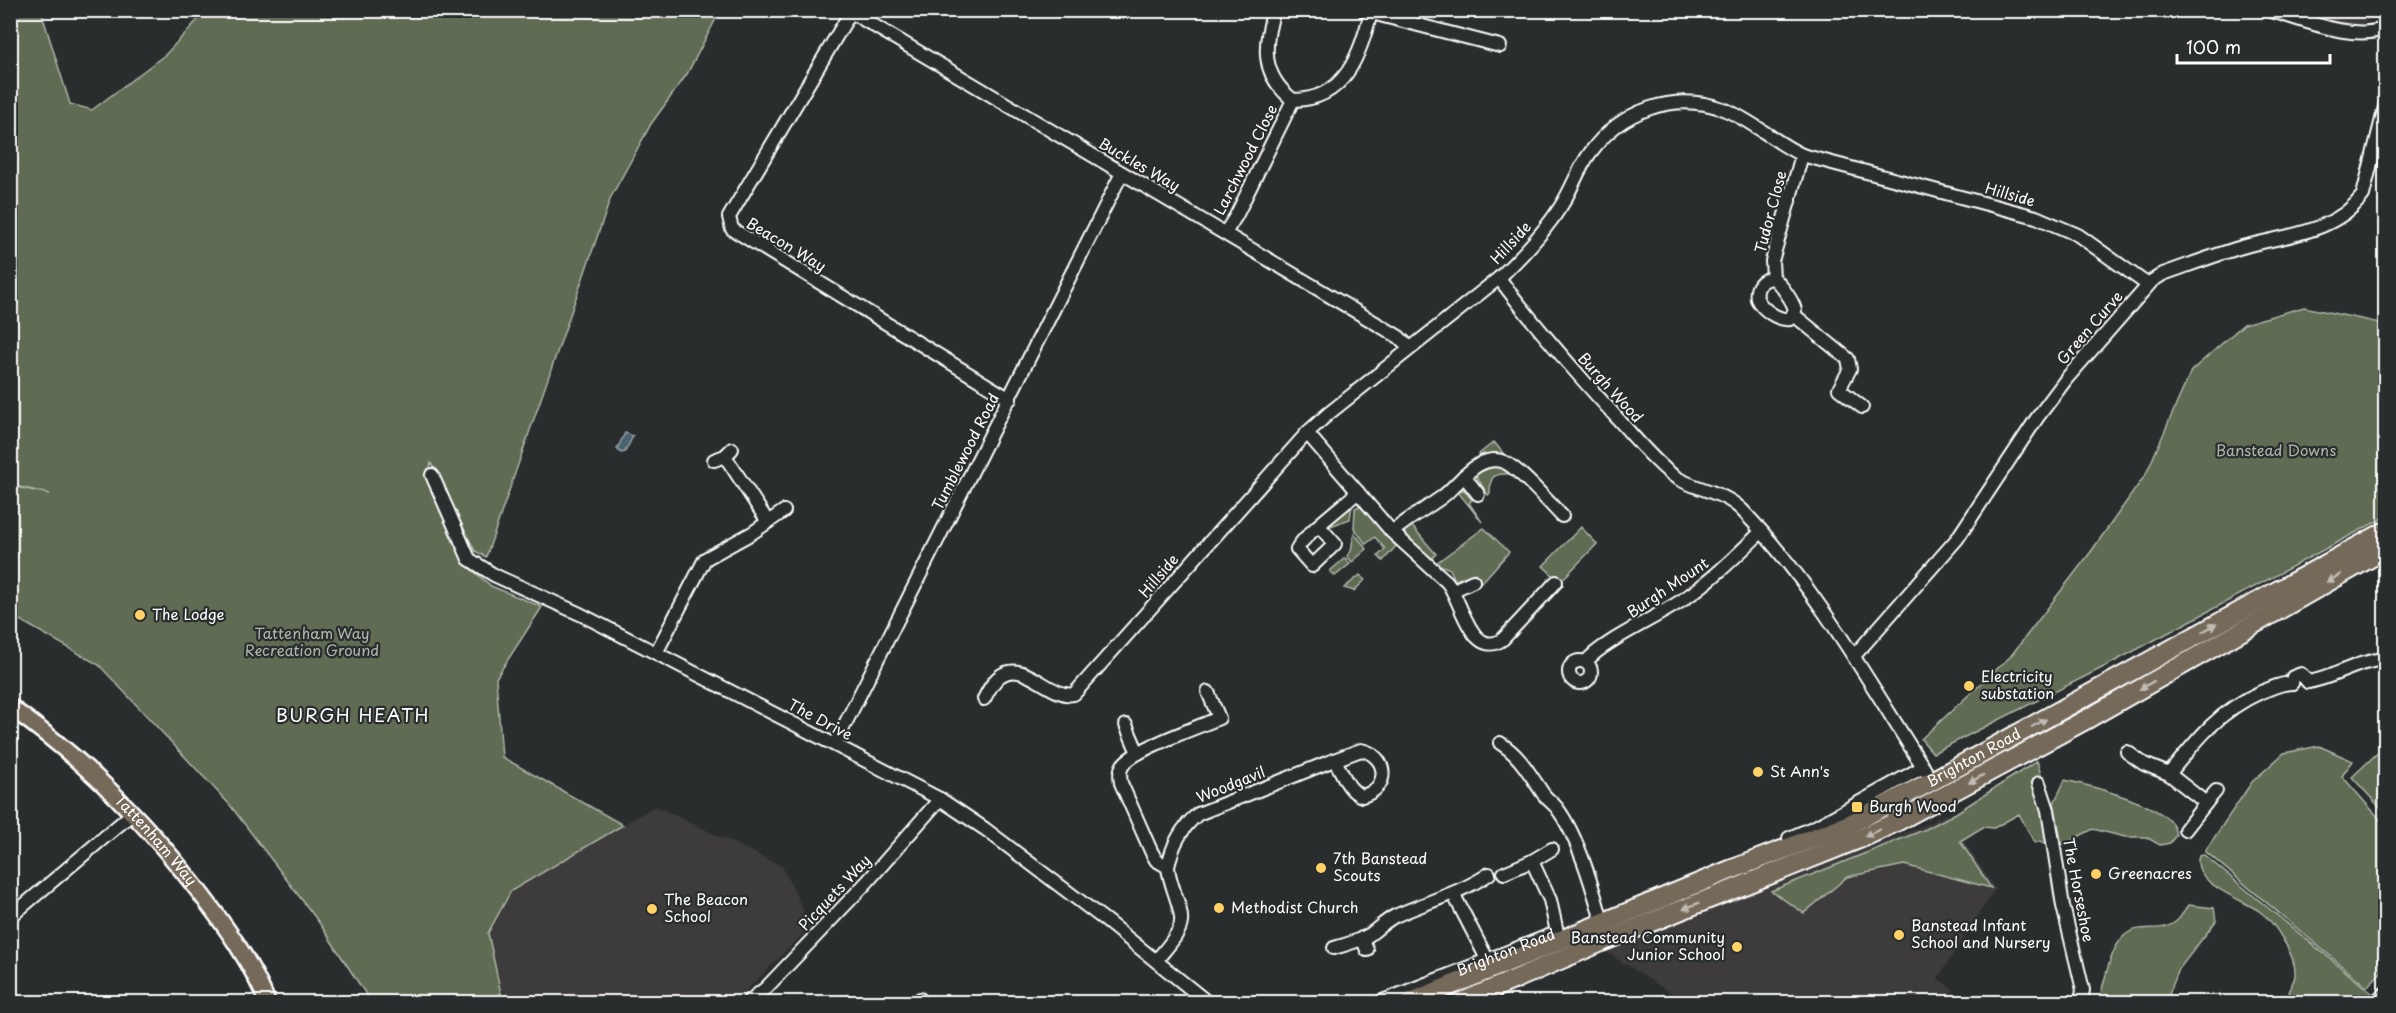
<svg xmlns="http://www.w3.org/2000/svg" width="2396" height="1013" viewBox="0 0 2396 1013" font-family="'Playpen Sans',sans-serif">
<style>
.built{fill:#3e3a3a}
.green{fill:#5e6c53;stroke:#aeb6a9;stroke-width:1.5}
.water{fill:#4b646f;stroke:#93a2a9;stroke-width:1.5}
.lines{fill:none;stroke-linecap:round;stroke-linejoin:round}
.minor-casing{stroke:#fff;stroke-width:16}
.major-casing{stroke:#fff;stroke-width:20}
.highway-casing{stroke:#fff;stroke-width:22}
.minor{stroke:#2a2d2e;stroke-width:12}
.major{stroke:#746a5a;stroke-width:15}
.highway{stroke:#746a5a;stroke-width:18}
.oneway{fill:#c0bcb5}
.poi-dot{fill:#ffd166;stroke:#2a2d2e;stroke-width:2}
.labels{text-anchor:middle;stroke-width:4.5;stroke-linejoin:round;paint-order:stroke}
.street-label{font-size:15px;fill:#fff;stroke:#2a2d2e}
.park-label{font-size:15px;fill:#aeb6a9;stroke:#2a2d2e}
.poi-label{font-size:15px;fill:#fff;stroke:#2a2d2e;text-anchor:start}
.quarter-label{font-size:18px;letter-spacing:1.5px;fill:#fff;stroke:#2a2d2e}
</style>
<rect width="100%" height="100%" fill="#2a2d2e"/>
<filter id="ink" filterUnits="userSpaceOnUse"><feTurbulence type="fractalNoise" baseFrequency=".0167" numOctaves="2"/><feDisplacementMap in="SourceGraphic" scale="12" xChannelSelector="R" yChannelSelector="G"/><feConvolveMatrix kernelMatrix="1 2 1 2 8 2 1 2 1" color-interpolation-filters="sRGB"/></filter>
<g filter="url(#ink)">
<!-- built -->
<path class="built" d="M2317 11H2385L2358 26 2315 19Z
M655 806 782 866 811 926 739 998 730 1002H472L501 994 488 933 511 891Z
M1946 814 1995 889 1938 978 1953 990 1945 1002H1685L1606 952 1925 825Z"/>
<!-- green -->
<path class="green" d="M11 11H41L70 104 92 110 166 54 206 11H720L687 74 651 124 611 197 486 557 475 551 431 463 429 474 464 563 491 586 542 607 496 678 502 757 623 825 511 891 488 933 501 994 472 1002H371L318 921 230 805 99 665 11 615V486L50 494 11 485Z
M2304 307 2385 324V517L2104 667 1933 753 1921 739 2010 657 2090 553 2146 474 2191 371 2244 324Z
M1494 442 1507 458 1481 461 1479 454Z
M1496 465 1510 469 1508 474C1492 473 1490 478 1490 493L1488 495 1476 476 1478 472Z
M1463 489 1472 500 1469 503 1482 522 1458 492Z
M1352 505 1350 519 1331 526 1335 517Z
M1360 506 1396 546 1383 561 1378 556 1385 549 1375 537 1366 544 1354 528 1355 508Z
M1411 525 1436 554 1431 559 1404 536V531Z
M1581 527 1597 544 1560 582 1543 566Z
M1484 528 1509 552 1485 579 1481 582 1475 573 1455 580 1450 569 1436 563Z
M1354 533 1367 549 1352 562 1347 556 1351 551Z
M1345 558 1350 564 1335 576 1330 571Z
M1360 575 1365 580 1354 591 1344 588Z
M2319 746 2353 761 2342 776 2385 825V968L2367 987 2205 851 2252 782 2284 753Z
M2385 746V813L2352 777Z
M2037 761 2049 803 2056 845H2047L2040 841 2035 843 2019 814 1994 828 1983 827 1960 841 1991 888 1904 865 1847 877 1804 913 1771 891 1926 829 1956 813Z
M2065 780C2091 786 2153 802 2171 822 2174 825 2175 831 2176 835L2170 843 2160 845 2146 837H2125L2093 829 2062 845 2054 803Z
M2204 855 2373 994 2366 1002 2294 1001 2288 992C2290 987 2295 980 2295 975 2297 957 2274 921 2259 911 2242 899 2190 883 2199 856Z
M2188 905 2214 908 2216 921 2179 969 2166 1002H2101L2099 1000C2105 981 2109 953 2122 938 2137 921 2159 934 2174 923 2180 919 2184 912 2188 905Z"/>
<!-- water -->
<path class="water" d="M625 433 633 436 625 452 621 453 617 449Z"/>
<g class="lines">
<defs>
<g id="minor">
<path d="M852 10 729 217 732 229 1010 399"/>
<path d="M1274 10C1263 46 1261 75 1293 100 1346 100 1359 55 1371 13"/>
<path d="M2268 10C2302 19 2352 42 2386 28"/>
<path d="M1364 11 1500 46"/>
<path d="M851 12 1399 337 1410 348"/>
<path d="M1225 233 1236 216 1293 100"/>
<path d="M1499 278C1536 328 1577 374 1619 420 1632 435 1661 469 1677 478 1697 490 1723 491 1742 510 1819 590 1872 688 1932 781"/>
<path d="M1773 278 1772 261 1802 155"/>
<path d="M1773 278C1780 283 1793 301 1795 310L1790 319C1778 321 1762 309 1757 299 1755 287 1761 279 1773 278Z"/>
<path d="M1794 315 1848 359 1850 369 1839 389 1862 407"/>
<path d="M1307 433 1392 532 1447 582C1461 598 1471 661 1503 639L1556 582"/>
<path d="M725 456 768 522"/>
<path d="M714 460 725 456 732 449"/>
<path d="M432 475 469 559 494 575 580 614 940 799 985 829 1105 920 1207 1002"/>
<path d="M1464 476 1478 494"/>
<path d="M1319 526 1335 544 1312 566 1297 549C1304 534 1344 505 1358 492"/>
<path d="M1392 532C1408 519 1425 509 1442 497 1459 484 1479 452 1504 462 1520 469 1549 503 1562 516"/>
<path d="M1454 590 1473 581"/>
<path d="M656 653 705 559 752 533 784 511"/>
<path d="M1854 656 1957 539 2037 418 2067 378 2152 281 2163 274C2189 265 2215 255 2242 247 2285 235 2334 234 2363 195L2386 103"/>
<circle cx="1580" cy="672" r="11"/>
<path d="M1586 662C1601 642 1660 616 1684 599 1712 580 1736 556 1761 532"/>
<path d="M2308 682C2335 678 2355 661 2386 659"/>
<path d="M2292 683 2293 677 2301 674 2308 682"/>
<path d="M984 699C988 691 993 681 1000 676 1024 658 1050 699 1074 694L1307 433 1328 414 1499 278C1522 256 1544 233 1561 206 1572 189 1578 169 1590 153 1620 111 1673 91 1723 109 1752 120 1774 142 1802 155L2036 217 2078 235 2148 285"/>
<path d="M1126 725 1138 753"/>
<path d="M1500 743C1521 756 1530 775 1544 795 1548 800 1553 803 1557 808 1577 835 1591 882 1600 914"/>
<path d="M835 744 1122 173"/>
<path d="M1361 750C1387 755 1392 788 1362 796 1346 790 1344 773 1334 760Z"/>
<path d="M2127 752 2144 764 2169 774C2198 738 2219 711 2261 692 2272 688 2281 683 2292 683"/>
<path d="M2169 774 2206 803 2185 830"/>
<path d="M2039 783 2048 810 2063 906 2083 990 2081 1002"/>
<path d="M2206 803 2216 791"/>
<path d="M1789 838 1817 826 1923 767"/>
<path d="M1532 861 1550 900 1557 932"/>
<path d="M1168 867C1172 845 1181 828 1198 814L1334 760"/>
<path d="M1504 873 1532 861 1552 849"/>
<path d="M1453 893 1487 959"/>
<path d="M10 917 133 813"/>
<path d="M1362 938 1367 950"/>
<path d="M1334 948C1345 945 1359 941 1369 935 1378 929 1385 921 1395 916 1426 902 1461 893 1489 874"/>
<path d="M1156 961C1164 950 1180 935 1181 922 1183 909 1169 884 1168 867L1156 860 1151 851 1121 783C1120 776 1119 771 1123 765 1134 749 1199 727 1219 718L1208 692"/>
<path d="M920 999 921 1002"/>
<path d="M748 1002 766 988 867 882 940 799"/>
<path id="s1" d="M1380 1002 1556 933"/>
</g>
<g id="major">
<path id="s2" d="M10 707C82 758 144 820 197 889 224 924 251 961 267 1002"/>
<path d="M2378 1002 2386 995"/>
</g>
<g id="highway">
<path id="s3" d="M1411 1002 1730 870 1850 824 1932 781 2386 531"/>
<path d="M1462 1002 1604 941 1864 837 1896 822 2089 718 2386 549"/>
</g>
</defs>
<!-- minor casing -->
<use href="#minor" class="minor-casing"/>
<!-- major casing -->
<use href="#major" class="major-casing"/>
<!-- highway casing -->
<use href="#highway" class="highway-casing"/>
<!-- minor -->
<use href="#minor" class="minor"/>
<!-- major -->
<use href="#major" class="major"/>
<!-- highway -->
<use href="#highway" class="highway"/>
</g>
<!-- one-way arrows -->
<defs><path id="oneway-solid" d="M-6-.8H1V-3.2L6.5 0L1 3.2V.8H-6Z" transform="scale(1.5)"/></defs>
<g class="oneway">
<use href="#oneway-solid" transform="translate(2334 578) rotate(151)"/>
<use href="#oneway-solid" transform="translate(2209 628) rotate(-29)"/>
<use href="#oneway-solid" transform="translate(2147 685) rotate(150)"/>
<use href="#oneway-solid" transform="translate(2039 723) rotate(-28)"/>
<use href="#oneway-solid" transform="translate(1976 779) rotate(151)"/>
<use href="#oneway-solid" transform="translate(1872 833) rotate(155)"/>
<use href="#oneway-solid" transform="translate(1691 906) rotate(158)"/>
</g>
</g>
<!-- markers -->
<g class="poi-dot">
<circle cx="140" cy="615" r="6"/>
<circle cx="1969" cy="686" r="6"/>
<circle cx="1758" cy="772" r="6"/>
<rect x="1851" y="801" width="12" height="12" rx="3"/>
<circle cx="1321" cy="868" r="6"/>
<circle cx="2096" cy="874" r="6"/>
<circle cx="1219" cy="908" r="6"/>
<circle cx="652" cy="909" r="6"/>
<circle cx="1899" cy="935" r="6"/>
<circle cx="1737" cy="947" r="6"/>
</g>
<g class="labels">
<!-- street labels -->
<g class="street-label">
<text transform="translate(1246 160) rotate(-63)" y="5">Larchwood Close</text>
<text transform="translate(1139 165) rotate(30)" y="5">Buckles Way</text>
<text transform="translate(2010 195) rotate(16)" y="5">Hillside</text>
<text transform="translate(1771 212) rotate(-75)" y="5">Tudor Close</text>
<text transform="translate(1511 243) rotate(-47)" y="5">Hillside</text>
<text transform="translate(786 245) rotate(31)" y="5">Beacon Way</text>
<text transform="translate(2090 328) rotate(-49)" y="5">Green Curve</text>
<text transform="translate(1610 388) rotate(48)" y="5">Burgh Wood</text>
<text transform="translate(966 452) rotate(-63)" y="5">Tumblewood Road</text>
<text transform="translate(1159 576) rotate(-49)" y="5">Hillside</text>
<text transform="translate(1668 588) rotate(-34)" y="5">Burgh Mount</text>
<text transform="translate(820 720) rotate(28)" y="5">The Drive</text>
<text dy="5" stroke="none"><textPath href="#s3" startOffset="614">Brighton Road</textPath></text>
<text transform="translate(1231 785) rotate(-22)" y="5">Woodgavil</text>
<text dy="5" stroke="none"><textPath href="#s2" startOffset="198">Tattenham Way</textPath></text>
<text transform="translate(2078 890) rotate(79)" y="5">The Horseshoe</text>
<text transform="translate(835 893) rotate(-47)" y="5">Picquets Way</text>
<text dy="5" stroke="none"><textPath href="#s1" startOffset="135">Brighton Road</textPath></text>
</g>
<!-- park labels -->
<g class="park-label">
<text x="2276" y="456">Banstead Downs</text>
<text x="312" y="639">Tattenham Way<tspan x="312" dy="17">Recreation Ground</tspan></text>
</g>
<!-- poi labels -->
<g class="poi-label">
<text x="152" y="620">The Lodge</text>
<text x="1981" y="682">Electricity<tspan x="1981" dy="17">substation</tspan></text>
<text x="1770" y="777">St Ann's</text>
<text x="1869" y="812">Burgh Wood</text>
<text x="1333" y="864">7th Banstead<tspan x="1333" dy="17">Scouts</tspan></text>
<text x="2108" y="879">Greenacres</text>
<text x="664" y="905">The Beacon<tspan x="664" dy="17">School</tspan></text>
<text x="1231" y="913">Methodist Church</text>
<text x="1911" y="931">Banstead Infant<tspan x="1911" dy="17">School and Nursery</tspan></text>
<text x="1725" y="943" text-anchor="end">Banstead Community<tspan x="1725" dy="17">Junior School</tspan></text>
</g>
<!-- quarter labels -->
<g class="quarter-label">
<text x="353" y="722">BURGH HEATH</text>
</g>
</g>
<!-- margin -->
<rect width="2396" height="1013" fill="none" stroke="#2a2d2e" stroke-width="36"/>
<rect x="18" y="18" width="2360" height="977" fill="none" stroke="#fff" stroke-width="2" filter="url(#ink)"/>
<!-- scale -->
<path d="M2177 54v9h153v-9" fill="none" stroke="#ffffff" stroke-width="3"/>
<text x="2186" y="54" font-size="18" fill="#ffffff" stroke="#2a2d2e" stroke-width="4.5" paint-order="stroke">100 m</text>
</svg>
